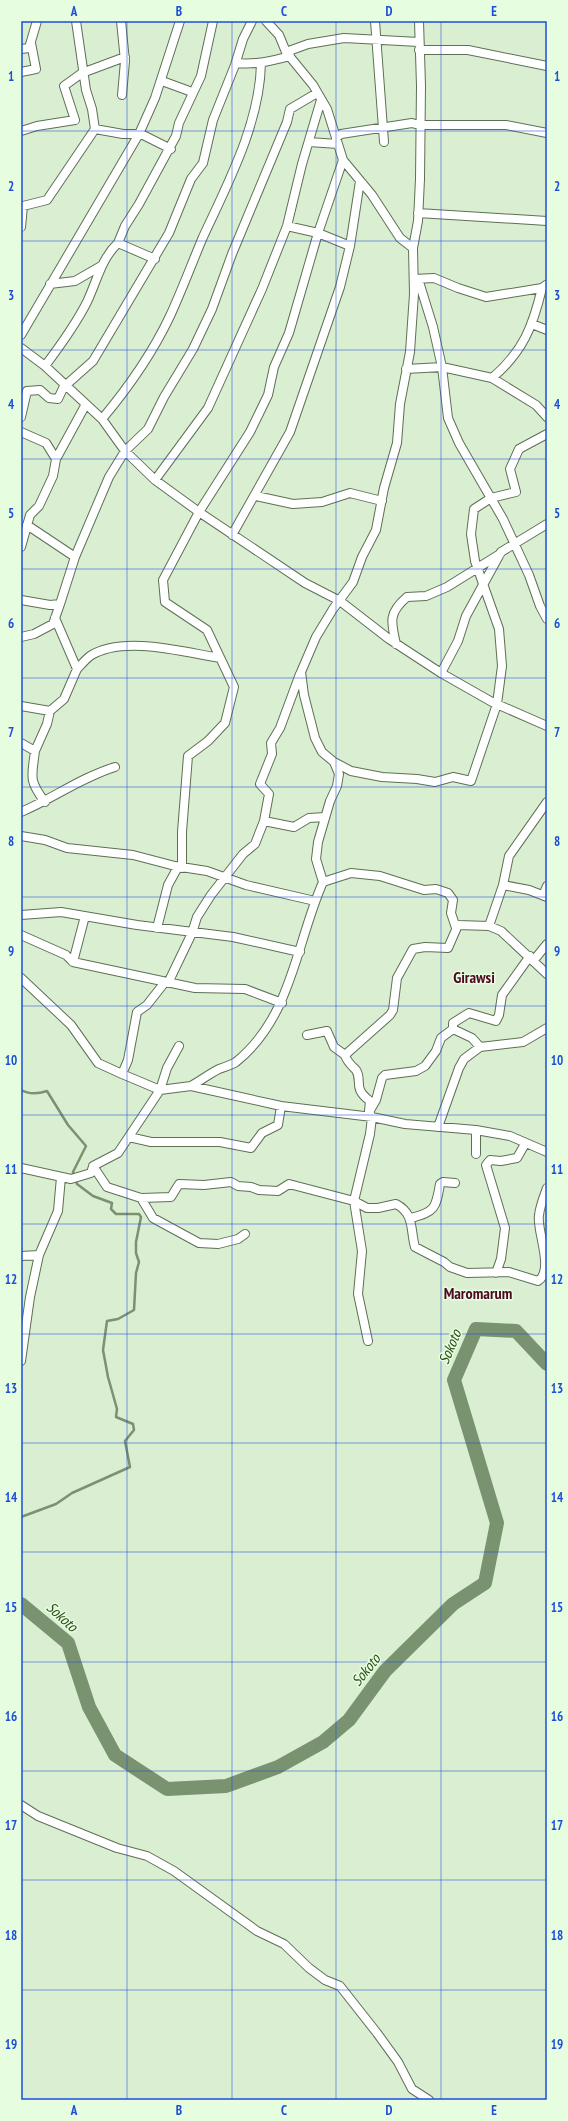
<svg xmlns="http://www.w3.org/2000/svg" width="568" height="2121" viewBox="0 0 568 2121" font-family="'PT Sans Narrow',sans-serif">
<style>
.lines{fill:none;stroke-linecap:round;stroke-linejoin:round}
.stream{stroke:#79926f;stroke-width:2.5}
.river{stroke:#79926f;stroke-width:14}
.street-casing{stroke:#5d7056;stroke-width:10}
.street{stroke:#fff;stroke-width:8}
.grid{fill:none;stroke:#1d4ed8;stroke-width:1;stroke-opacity:0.55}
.labels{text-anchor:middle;stroke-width:3;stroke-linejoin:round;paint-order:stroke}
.water-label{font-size:15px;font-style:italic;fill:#2c4e1b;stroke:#e7fddf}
.quarter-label{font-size:16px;font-weight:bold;fill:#4e0a24;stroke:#e7fddf}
.neatline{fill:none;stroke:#1d4ed8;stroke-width:1.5}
.grid-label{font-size:13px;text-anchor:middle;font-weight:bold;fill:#1d4ed8}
</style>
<rect width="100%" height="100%" fill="#daefd2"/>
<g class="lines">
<!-- stream -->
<path class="stream" d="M21 1090C30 1095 38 1094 47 1091L68 1125 86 1146 73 1172 77 1184 93 1196 112 1203 111 1209 116 1214H139L141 1217 136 1242V1253L139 1262 136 1273 134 1310 118 1319 107 1321 103 1350 108 1377 117 1409 116 1417 133 1424 134 1430 125 1441 130 1467 72 1493 56 1504 21 1517"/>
<!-- river -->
<path class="river" d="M21 1604 68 1643 89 1707 115 1755 167 1789 226 1786 278 1767 323 1742 349 1720 385 1671 453 1604 485 1583 497 1523 454 1380 476 1329 516 1331 547 1364"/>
<defs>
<path id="street" d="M121 21 125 61 122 95
M375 21 384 142
M21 49 29 48 37 21
M419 50H468L547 66
M286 52 308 44 344 38 419 42
M236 63C255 65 272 61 290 56
M21 72 36 69 31 43
M162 81 192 92
M95 129 123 134H141L171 149
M21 131 37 126 75 120 64 86 82 73 125 57
M336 138 341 134 412 123 419 125H506L547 133
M309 142 338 144
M418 213 547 221
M287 226 318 233 350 246 360 181
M21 227 23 206 47 200 95 129 92 109 86 90 76 21
M118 243 125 226 139 204 176 136 179 123 201 76 213 21
M413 248 418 221 420 179 421 86 419 21
M414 279 420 285 433 327 442 367 448 418 459 443 503 519 529 575 540 606 547 619
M414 279 434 278 458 288 486 297 542 288
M50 284 75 281 101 266
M532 324 547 330
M21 335 139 134 155 98 180 21
M21 348 45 366 102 419 125 451 155 480 199 512 305 583 340 601 389 639 441 673 492 702 547 726
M45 366C60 346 76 324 87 302 97 281 101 259 118 243L155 259
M406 369 442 367 492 378 536 405 547 417
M492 378C523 352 533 326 542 288L546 285
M66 385 93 361 169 233 191 179 203 163 213 120 235 65 243 39 252 21
M21 417 27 391 40 390 49 398 58 399 65 384
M102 419C128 388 153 352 170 316 182 290 192 263 203 237 228 183 260 123 261 63
M21 432 46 443 56 459 53 476 39 506 30 515 21 547
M56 459 86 404
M155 480 208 408 262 289 287 226 302 164 321 100
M256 496 293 504 322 502 350 493 382 501
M27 525 75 557 109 477 125 451 148 429 164 397 193 349 212 309 232 254 287 122 290 109 317 93
M232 535 290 432 340 287 350 246
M21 600 50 605 60 604 75 557
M21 637 34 634 53 624 60 604
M396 644C391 622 388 613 407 597L426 596 447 587 500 554
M77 669C81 665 85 660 90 656 123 635 183 652 220 658
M441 673 458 641 466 616 501 552 547 524
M21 706 50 711 64 699 77 669 55 618
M21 743 35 751 47 724 50 711
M35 751C32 776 28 780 45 802
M334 762 351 771 382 777 417 779 435 782 453 777 471 781 497 704 502 666 499 629 475 561 471 534 474 509 491 498 516 492 510 469 519 449 547 434
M21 812C54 798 80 778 115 767
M264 821 294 827 309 818 325 817
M21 836 45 840 67 848 133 855 175 866 207 871 246 885 315 901
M182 868V832L188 756 208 741 225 723 234 687 207 630 165 602 163 580 199 512 250 432 268 395 274 367 289 333 318 233 343 160
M323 882 351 873 380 876 424 890 436 889 448 893 453 900 451 913 456 928
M503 885 509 856 547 802
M543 895 547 886
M21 915 61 912 137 925 233 937 300 952
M489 926 503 885 529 890 547 897
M157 928 168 885 178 867
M21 935 66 955 73 962 195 988 245 989 282 1003
M534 960 547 944
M73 962 85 916
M21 978 71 1025 98 1063 122 1074
M165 982 147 1005 137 1012 128 1060 122 1074 160 1090 167 1068 179 1046
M168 983 192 933 197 917 211 895 243 854 255 844 264 821 269 794 260 784 272 754 271 743 280 728 300 674
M453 1029 472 1038 480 1047
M307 1035 327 1031 334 1047 345 1055C347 1062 351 1065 356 1070 363 1081 352 1088 370 1101L369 1111
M345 1055 390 1015 393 1010 397 978 413 949 425 947 448 948 458 925 489 926 501 931 547 974
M191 1086C200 1081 209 1074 219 1069 225 1067 231 1065 236 1062 292 1017 296 943 323 882L316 859 318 842 330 801 337 786 339 774 334 762 322 752 315 738 304 695 301 672 316 637 333 609 353 582 362 557 376 530 384 488 397 443 400 404 410 352 414 294 413 248 400 238 372 195 343 160 327 109 313 85 286 52 279 35 266 21
M438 1127 459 1068 464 1059 480 1047 523 1042 547 1028
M476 1130V1154
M129 1137 151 1142H220L251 1148 262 1133 278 1125 281 1106
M93 1166 107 1187 141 1198 171 1197 179 1184 204 1185 231 1182 238 1186 251 1187 259 1190 278 1191 289 1184 354 1201 367 1208H378L396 1204C415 1214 410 1230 415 1247L444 1262 450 1267 467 1273 509 1272 538 1281C555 1270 536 1230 539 1215 540 1206 544 1196 547 1188
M21 1168 71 1179 91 1173 93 1166 118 1153 160 1090 191 1086 281 1106 372 1117 405 1124 476 1130 510 1136 547 1152
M141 1198 153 1218 199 1243 218 1244 238 1239 245 1234
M411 1218C435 1212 436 1208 440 1184L443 1182 455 1183
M21 1256 39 1255
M496 1273 501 1259 505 1228 486 1165 490 1160 501 1161 517 1158 525 1144
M368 1341 358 1294 362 1251 354 1201 370 1134 372 1117 369 1112 376 1100 382 1078 385 1075 416 1071 425 1066 436 1051 441 1038 453 1029V1023L469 1013 496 1021 499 1015 502 995 530 956
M21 1361 30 1297 39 1255 58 1211 61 1177
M21 1805 38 1816 117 1848 147 1856 174 1871 257 1931 284 1944 309 1968 325 1980 340 1986 377 2033 398 2062 412 2089 429 2100"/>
</defs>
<!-- street casing -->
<use href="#street" class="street-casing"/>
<!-- street -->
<use href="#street" class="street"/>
</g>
<!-- grid -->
<path class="grid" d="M127 21V2100M232 21V2100M336 21V2100M441 21V2100M21 131H547M21 241H547M21 350H547M21 459H547M21 569H547M21 678H547M21 787H547M21 897H547M21 1006H547M21 1115H547M21 1224H547M21 1334H547M21 1443H547M21 1552H547M21 1662H547M21 1771H547M21 1880H547M21 1990H547"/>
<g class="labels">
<!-- water labels -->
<g class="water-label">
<text transform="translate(450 1347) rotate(-67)" y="5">Sokoto</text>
<text transform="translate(62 1617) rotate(42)" y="5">Sokoto</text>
<text transform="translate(366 1670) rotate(-51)" y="5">Sokoto</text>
</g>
<!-- quarter labels -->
<g class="quarter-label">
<text x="474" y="983">Girawsi</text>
<text x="478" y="1299">Maromarum</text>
</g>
</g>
<!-- border -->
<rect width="568" height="2121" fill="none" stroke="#e7fddf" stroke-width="44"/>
<rect x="22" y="22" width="524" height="2077" class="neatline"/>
<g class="grid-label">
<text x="74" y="16">A</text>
<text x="179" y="16">B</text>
<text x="284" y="16">C</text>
<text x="389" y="16">D</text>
<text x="494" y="16">E</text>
<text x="11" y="81">1</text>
<text x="557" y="81">1</text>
<text x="11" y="191">2</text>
<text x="557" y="191">2</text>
<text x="11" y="300">3</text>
<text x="557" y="300">3</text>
<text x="11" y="409">4</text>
<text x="557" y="409">4</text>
<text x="11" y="518">5</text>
<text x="557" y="518">5</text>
<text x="11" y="628">6</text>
<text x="557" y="628">6</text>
<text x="11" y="737">7</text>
<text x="557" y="737">7</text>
<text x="11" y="846">8</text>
<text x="557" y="846">8</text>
<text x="11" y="956">9</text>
<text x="557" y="956">9</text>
<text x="11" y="1065">10</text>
<text x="557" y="1065">10</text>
<text x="11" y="1174">11</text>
<text x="557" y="1174">11</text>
<text x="11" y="1284">12</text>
<text x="557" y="1284">12</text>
<text x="11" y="1393">13</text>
<text x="557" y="1393">13</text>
<text x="11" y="1502">14</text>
<text x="557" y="1502">14</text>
<text x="11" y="1612">15</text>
<text x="557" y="1612">15</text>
<text x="11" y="1721">16</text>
<text x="557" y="1721">16</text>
<text x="11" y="1830">17</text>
<text x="557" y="1830">17</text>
<text x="11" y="1940">18</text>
<text x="557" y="1940">18</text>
<text x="11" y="2049">19</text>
<text x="557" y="2049">19</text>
<text x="74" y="2115">A</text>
<text x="179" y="2115">B</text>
<text x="284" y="2115">C</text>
<text x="389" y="2115">D</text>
<text x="494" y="2115">E</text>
</g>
</svg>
